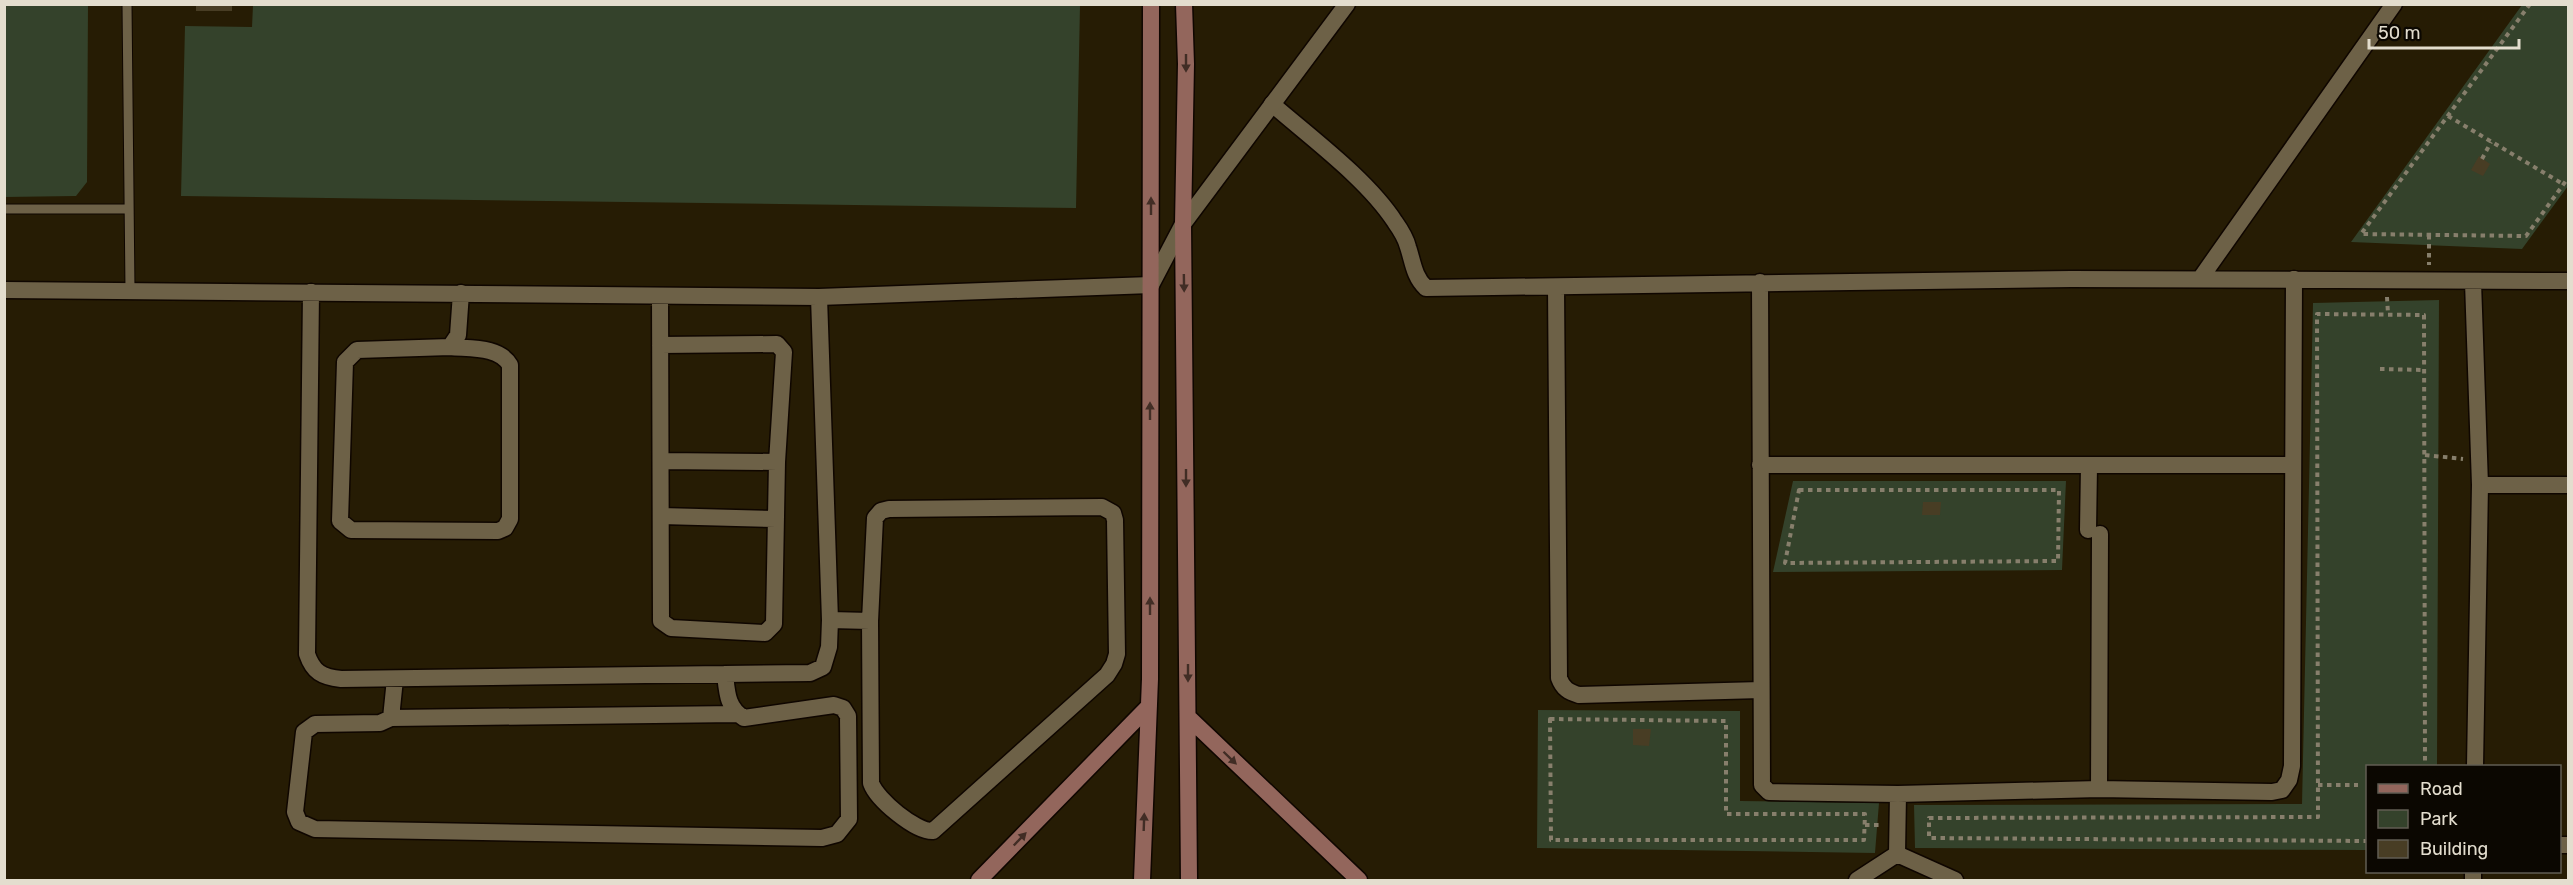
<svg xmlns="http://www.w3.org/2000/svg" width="2573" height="885" viewBox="0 0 2573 885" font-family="Rubik,sans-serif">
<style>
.green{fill:#34422b}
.building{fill:#483d24}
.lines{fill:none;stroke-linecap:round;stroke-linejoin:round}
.service-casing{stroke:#0f0600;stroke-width:11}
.minor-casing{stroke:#0f0600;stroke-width:19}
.tertiary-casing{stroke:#0f0600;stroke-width:19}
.secondary-casing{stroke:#0f0600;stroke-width:19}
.path{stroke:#877f6c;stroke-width:4;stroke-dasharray:4.5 4.5;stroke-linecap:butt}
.service{stroke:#6d6147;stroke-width:9}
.minor{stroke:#6d6147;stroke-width:16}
.tertiary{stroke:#6d6147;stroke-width:16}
.secondary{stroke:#93665c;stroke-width:16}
.oneway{fill:#412d25}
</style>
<rect width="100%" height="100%" fill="#261c04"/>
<!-- green -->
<path class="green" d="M4 5H88L87 182 76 196 5 197Z
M253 5H1080L1076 208 181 196 185 26 252 27Z
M2522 5H2568V186L2522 249 2351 242Z
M2439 300 2437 766H2368L2367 850 1915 848 1914 805 2302 804 2313 303Z
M1793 481H2066L2062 570 1773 572Z
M1538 710 1740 711V801L1879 803 1875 853 1537 848Z"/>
<!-- building -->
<path class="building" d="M196 4H232V11H196Z
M2479 156 2490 164 2483 176 2471 170Z
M1923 502H1941L1940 515H1922Z
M1633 729H1651L1649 746 1633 745Z"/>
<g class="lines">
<defs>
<path id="service" d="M127 4 130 290
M4 209H129"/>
<path id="minor" d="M1272 104C1311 138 1367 179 1395 222 1400 229 1406 239 1408 247 1413 262 1414 277 1426 288L2071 279 2568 281
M2200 279 2394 4
M1760 282 1762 785 1769 792 1898 794 2099 789 2272 792 2282 790 2289 780 2292 766 2294 279
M2473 282 2480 485 2475 766
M1556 287 1559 678C1563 689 1569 692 1579 695L1761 690
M4 290 819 297 1151 285
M311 292 307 654C313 672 322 677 341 679L810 673 823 667 829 647 830 620 819 297
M660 296 661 621 671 628 765 633 774 624 777 462 784 352 777 344 660 345
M450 347C470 349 499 346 510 365V519L505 528 498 531 351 530 340 521 345 362 357 350 450 347 458 335 461 293
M661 461 777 462
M1760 465H2292
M2480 485H2568
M661 516 776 519
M2088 530 2089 466
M830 620 870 621 875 518 881 511 889 509 1102 507 1113 513 1115 520 1117 654 1114 664 1107 675 933 831C916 832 877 800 871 783L870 621
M395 679 391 718 380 723 315 724 304 732 295 812 299 822 315 829 822 838 837 834 849 819 848 716 843 708 834 705 744 718C727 708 727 692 725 674
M391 718 737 714
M2099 789 2100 534
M2560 845H2568
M1897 854 1955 880
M1897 854 1898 794
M1857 880 1897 854
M2473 880V872"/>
<path id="tertiary" d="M1151 285 1183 224 1347 4"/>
<path id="secondary" d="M1184 4 1186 64 1183 224 1189 880
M1188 717 1359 880
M979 880 1149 706
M1142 880 1150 679 1151 4"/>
</defs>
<!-- service casing -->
<use href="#service" class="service-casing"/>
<!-- minor casing -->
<use href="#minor" class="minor-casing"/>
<!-- tertiary casing -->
<use href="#tertiary" class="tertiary-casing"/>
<!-- secondary casing -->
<use href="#secondary" class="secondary-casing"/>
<!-- path -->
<path class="path" d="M2530 4 2361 234 2526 236 2568 178
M2448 116 2563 184
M2482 159 2491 142
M2429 235V265
M2387 297 2388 314
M2380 369 2425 370
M2425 455 2463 459
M1799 490H2059L2058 561 1785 563Z
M1550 719 1726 721V814H1865L1864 840H1551Z
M2318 785H2358
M1865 825H1882
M2368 841 1929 838V818L2318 817 2317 314 2424 315 2425 766"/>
<!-- service -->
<use href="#service" class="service"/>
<!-- minor -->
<use href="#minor" class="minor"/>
<!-- tertiary -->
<use href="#tertiary" class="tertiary"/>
<!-- secondary -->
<use href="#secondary" class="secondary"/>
</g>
<!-- one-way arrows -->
<defs><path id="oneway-solid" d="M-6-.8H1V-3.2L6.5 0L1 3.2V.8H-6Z" transform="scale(1.5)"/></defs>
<g class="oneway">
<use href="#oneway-solid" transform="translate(1186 63) rotate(90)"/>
<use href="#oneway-solid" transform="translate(1151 206) rotate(-90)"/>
<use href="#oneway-solid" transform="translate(1184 283) rotate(89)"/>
<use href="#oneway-solid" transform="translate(1150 411) rotate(-90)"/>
<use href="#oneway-solid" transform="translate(1186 478) rotate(90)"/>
<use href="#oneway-solid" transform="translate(1150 606) rotate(-90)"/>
<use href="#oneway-solid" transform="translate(1188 673) rotate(90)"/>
<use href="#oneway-solid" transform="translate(1230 758) rotate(44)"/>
<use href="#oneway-solid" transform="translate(1144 822) rotate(-88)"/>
<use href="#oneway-solid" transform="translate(1020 839) rotate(-46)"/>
</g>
<!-- border -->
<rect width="2573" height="885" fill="none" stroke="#e3ddce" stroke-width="12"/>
<!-- legend -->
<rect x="2366" y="765" width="195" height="108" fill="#0b0701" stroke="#615d53" stroke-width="1.5"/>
<rect x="2378" y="784" width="30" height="9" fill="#93665c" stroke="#615d53" stroke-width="1.5"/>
<text x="2420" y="795" font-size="18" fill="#e3ddce">Road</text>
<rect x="2378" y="810" width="30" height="18" fill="#34422b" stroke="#615d53" stroke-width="1.5"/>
<text x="2420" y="825" font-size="18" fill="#e3ddce">Park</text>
<rect x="2378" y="840" width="30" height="18" fill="#483d24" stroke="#615d53" stroke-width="1.5"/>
<text x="2420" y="855" font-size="18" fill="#e3ddce">Building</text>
<!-- scale -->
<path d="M2369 39v9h150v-9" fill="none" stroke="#e3ddce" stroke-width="3"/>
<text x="2378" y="39" font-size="18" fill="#e3ddce" stroke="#0b0701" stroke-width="4.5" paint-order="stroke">50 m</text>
</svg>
